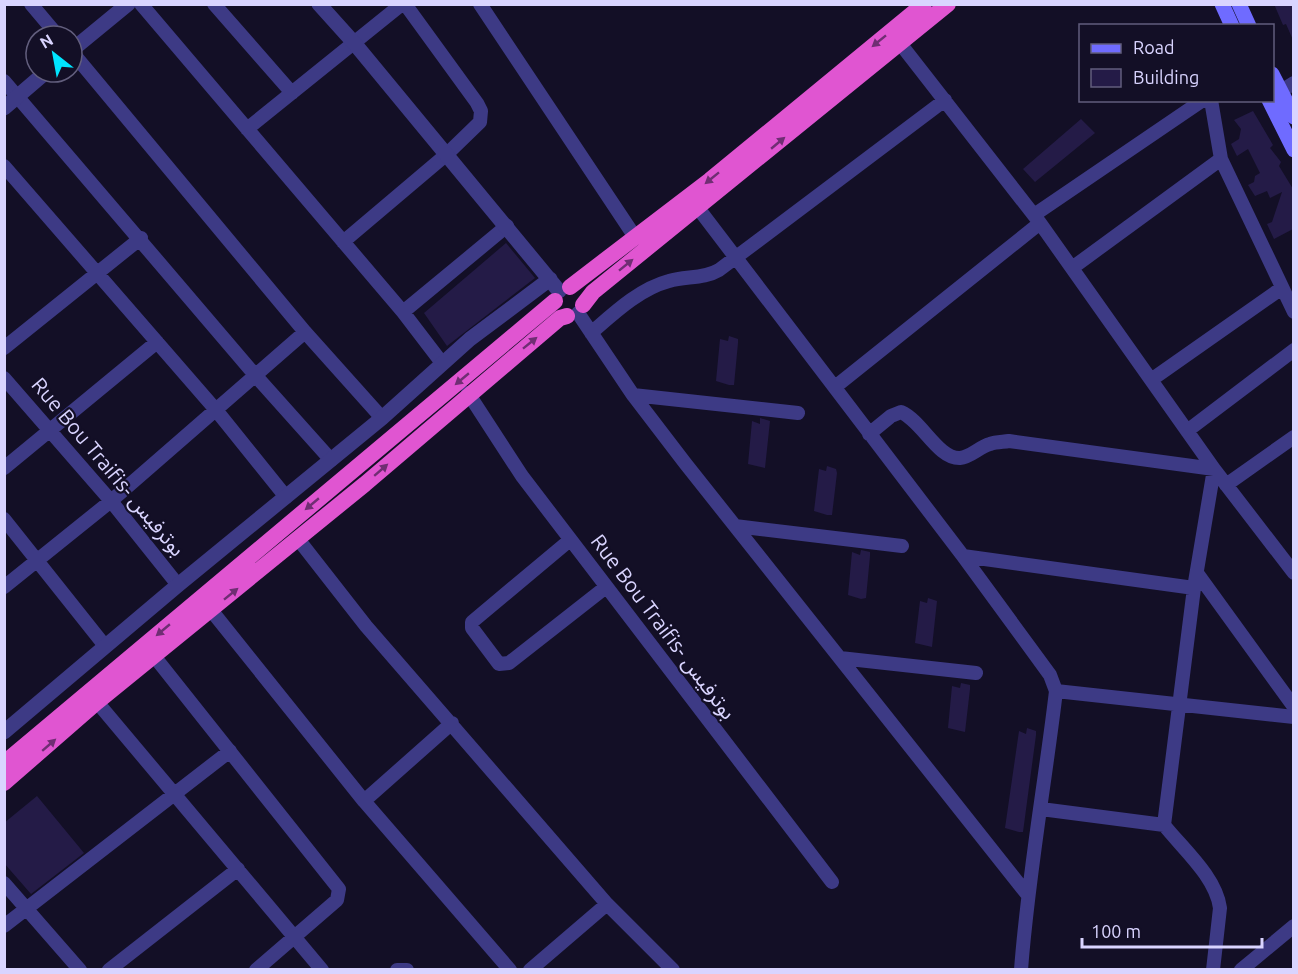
<svg xmlns="http://www.w3.org/2000/svg" width="1298" height="974" viewBox="0 0 1298 974" font-family="Ubuntu,'Noto Sans Arabic',sans-serif">
<style>
.building{fill:#241b47}
.lines{fill:none;stroke-linecap:round;stroke-linejoin:round}
.minor{stroke:#3d3a85;stroke-width:14}
.tertiary{stroke:#3d3a85;stroke-width:15}
.secondary{stroke:#6f6bff;stroke-width:15}
.trunk{stroke:#e055d1;stroke-width:16}
.oneway{fill:#6f2e73}
.labels{text-anchor:middle;stroke-width:4.5;stroke-linejoin:round;paint-order:stroke}
.street-label{font-size:21px;fill:#d9d4ff;stroke:#130f26}
</style>
<rect width="100%" height="100%" fill="#130f26"/>
<!-- building -->
<path class="building" d="M1274 4H1293V40L1286 24 1283 25Z
M1253 111 1273 145 1270 148 1281 162 1279 166 1293 189V229L1274 239 1267 224 1272 222 1282 192 1270 198 1267 191 1255 196 1248 185 1254 182 1255 176 1260 173 1248 149 1237 156 1231 144 1239 139 1241 129 1234 120Z
M1081 119 1095 133 1035 182 1023 169Z
M506 243 535 278 447 346 424 313Z
M729 336 738 339V343L734 385H729L716 381 720 339 728 341Z
M760 418 770 421 765 468 748 464 752 421 760 424Z
M827 466 836 469 837 473 832 515H827L814 511 819 469 826 471Z
M861 550 870 552V556L866 598 861 599 848 595 852 552 860 555Z
M928 598 937 601 932 647 915 643 920 601 927 603Z
M961 683 970 685V689L965 732 948 728 952 686 960 688Z
M1027 728 1036 731V735L1023 832H1019L1005 828 1019 731 1026 734Z
M37 796 84 853 31 894 4 863V823Z"/>
<g class="lines">
<!-- minor -->
<path class="minor" d="M31 4 58 36
M141 4 403 312 442 363
M214 4 292 93
M480 4 635 237
M899 42 1040 223 1214 469 1294 573
M72 52 305 332 382 418
M4 81 255 375 331 460
M1281 91 1294 83
M1211 100 1221 159 1294 312
M247 129 402 4
M4 166 216 410 286 497
M698 208 963 556 1050 675 1056 691 1294 717
M1034 215 1203 100
M343 242 447 154 480 122 481 111 477 103 405 4
M1072 268 1221 159
M403 312 507 226
M578 313 633 395 685 463 1027 894
M591 333C614 313 639 289 669 281 686 276 704 279 719 270L945 100
M4 348 141 238
M4 378 111 501 178 585
M1151 380 1282 288
M835 387 1040 223
M468 393 522 476 832 882
M633 395 798 413
M1187 431 1294 350
M869 434 891 416 901 412C922 421 938 459 960 458 971 457 979 447 990 444 996 442 1003 442 1009 441L1214 469 1194 588 1164 825
M4 468 157 342
M1226 485 1294 437
M4 519 105 646
M735 526 902 546
M298 539 366 626 607 904 673 970
M570 540 472 622V628L499 664 509 663 606 587
M963 556 1194 588
M1197 573 1294 707
M4 587 111 501 305 332
M211 610 364 801 510 970
M154 656 339 889 337 900 256 970
M840 658 976 673
M97 702 322 970
M364 801 452 723
M1041 809 1164 825C1183 849 1216 877 1220 908L1213 970
M4 883 80 970
M4 926 230 751
M109 970 238 869
M397 970H407
M530 970 607 904
M1021 970C1028 876 1045 784 1056 691
M1241 970 1294 926"/>
<!-- tertiary -->
<path class="tertiary" d="M319 4 355 44 559 291
M72 50 128 4
M4 108 46 72
M4 732 178 585 382 418 470 339 550 279"/>
<!-- secondary -->
<path class="secondary" d="M1222 4 1232 26
M1239 4 1249 26
M1272 74 1294 117
M1269 100 1294 150"/>
<!-- trunk -->
<path class="trunk" d="M570 287 710 180 924 4
M583 305 593 292 948 4
M4 763 555 301
M4 783 97 702 365 484 560 318 567 316"/>
</g>
<!-- one-way arrows -->
<defs><path id="oneway-solid" d="M-6-.8H1V-3.2L6.5 0L1 3.2V.8H-6Z" transform="scale(1.5)"/></defs>
<g class="oneway">
<use href="#oneway-solid" transform="translate(879 41) rotate(141)"/>
<use href="#oneway-solid" transform="translate(778 143) rotate(-40)"/>
<use href="#oneway-solid" transform="translate(712 178) rotate(141)"/>
<use href="#oneway-solid" transform="translate(626 265) rotate(-39)"/>
<use href="#oneway-solid" transform="translate(530 343) rotate(-39)"/>
<use href="#oneway-solid" transform="translate(462 379) rotate(140)"/>
<use href="#oneway-solid" transform="translate(381 470) rotate(-41)"/>
<use href="#oneway-solid" transform="translate(312 504) rotate(140)"/>
<use href="#oneway-solid" transform="translate(231 594) rotate(-39)"/>
<use href="#oneway-solid" transform="translate(163 630) rotate(140)"/>
<use href="#oneway-solid" transform="translate(49 745) rotate(-41)"/>
</g>
<g class="labels">
<!-- street labels -->
<g class="street-label">
<text transform="translate(108 467) rotate(50)" y="7">Rue Bou Traifis- بوترفيس</text>
<text transform="translate(663 627) rotate(53)" y="7">Rue Bou Traifis- بوترفيس</text>
</g>
</g>
<!-- border -->
<rect width="1298" height="974" fill="none" stroke="#d9d4ff" stroke-width="12"/>
<!-- legend -->
<rect x="1079" y="24" width="195" height="78" fill="#130f26" stroke="#625e7d" stroke-width="1.5"/>
<rect x="1091" y="44" width="30" height="9" fill="#6f6bff" stroke="#625e7d" stroke-width="1.5"/>
<text x="1133" y="54" font-size="18" fill="#d9d4ff">Road</text>
<rect x="1091" y="69" width="30" height="18" fill="#241b47" stroke="#625e7d" stroke-width="1.5"/>
<text x="1133" y="84" font-size="18" fill="#d9d4ff">Building</text>
<!-- north arrow -->
<g transform="translate(54 54) rotate(329)"><circle r="28" fill="#130f26" stroke="#625e7d" stroke-width="1.5"/>
<path d="M0-4.5L10 22L0 15L-10 22Z" fill="#00e5ff"/>
<text y="-9" font-size="16" font-weight="bold" text-anchor="middle" fill="#d9d4ff">N</text>
</g>
<!-- scale -->
<path d="M1082 938v9h180v-9" fill="none" stroke="#d9d4ff" stroke-width="3"/>
<text x="1091" y="938" font-size="18" fill="#d9d4ff" stroke="#130f26" stroke-width="4.5" paint-order="stroke">100 m</text>
</svg>
